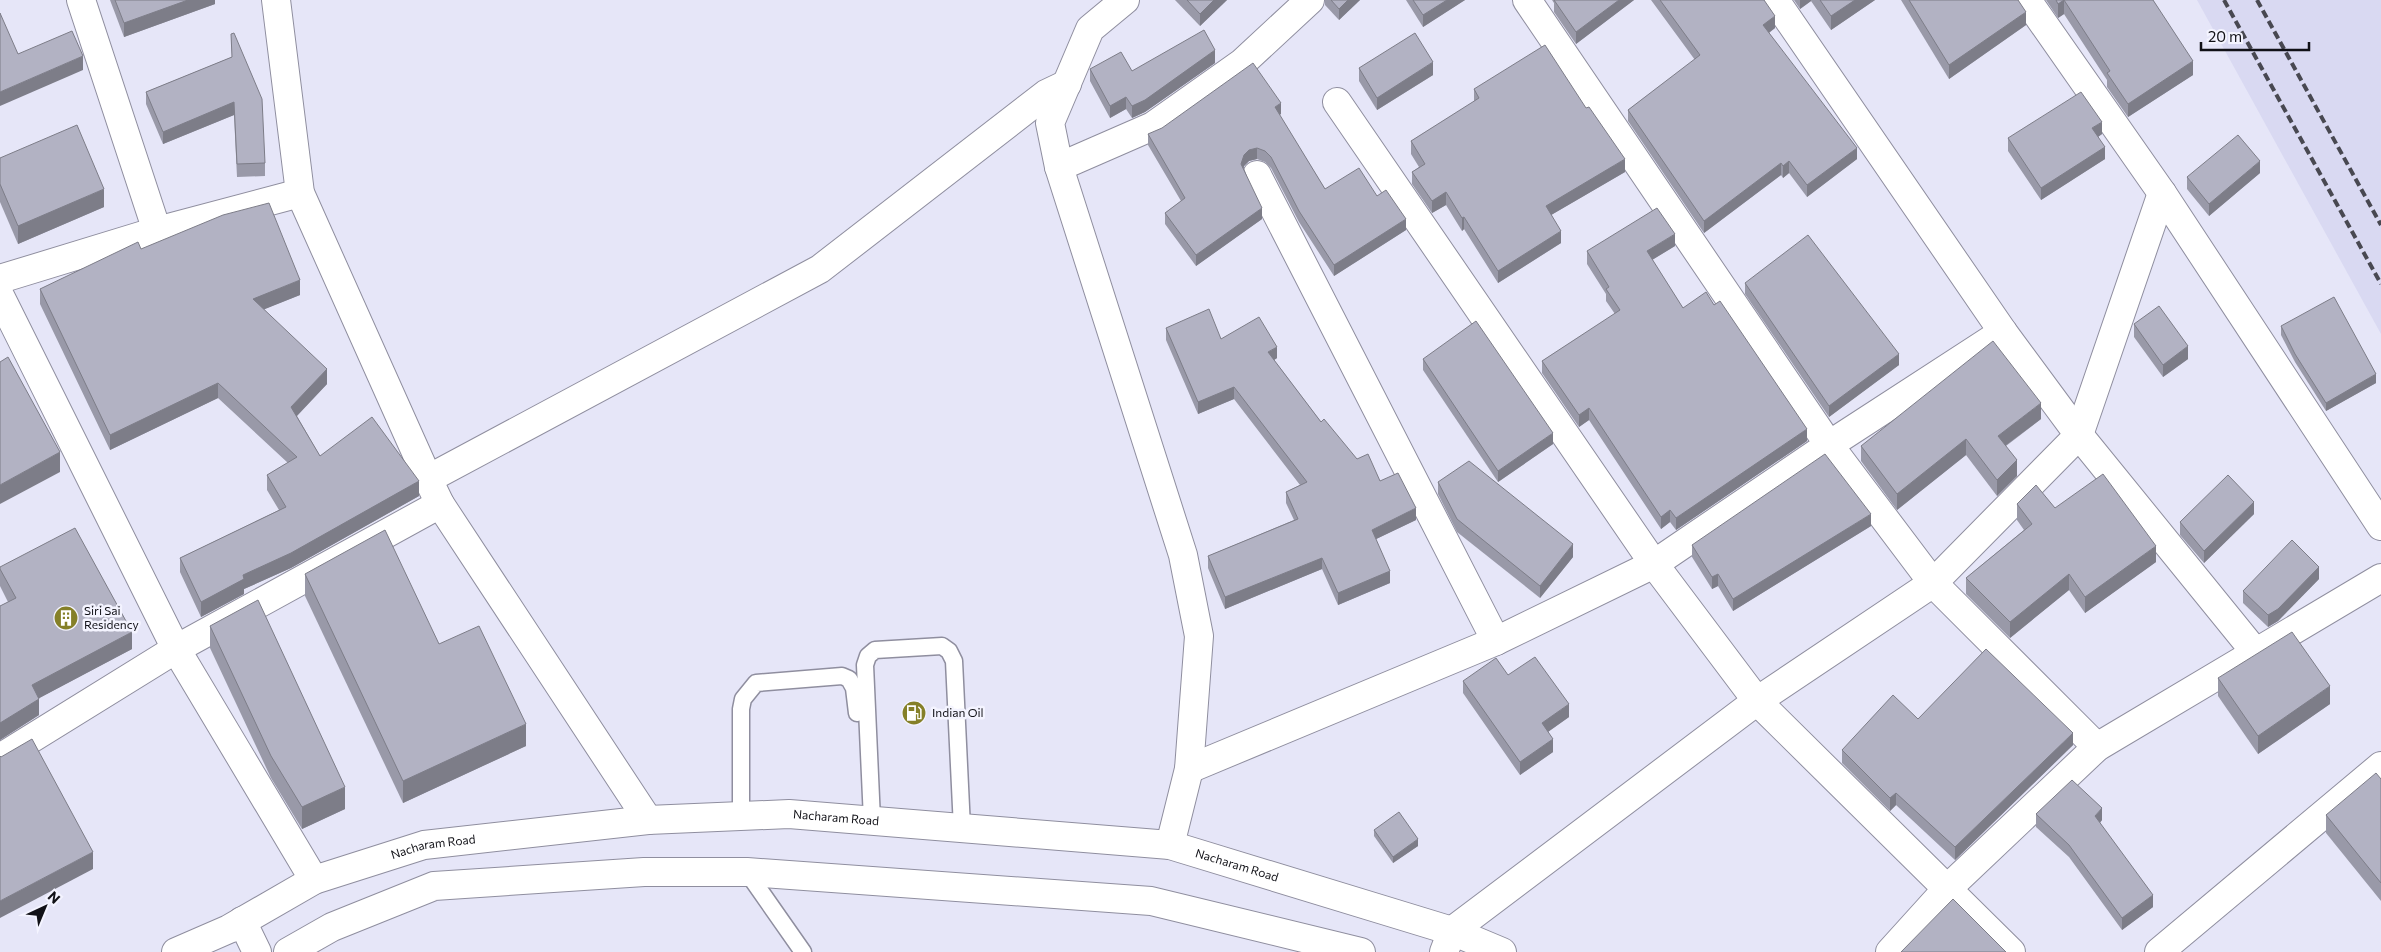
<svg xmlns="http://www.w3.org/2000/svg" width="2381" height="952" viewBox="0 0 2381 952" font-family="Commissioner,sans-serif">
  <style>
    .built { fill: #d9d9f2 }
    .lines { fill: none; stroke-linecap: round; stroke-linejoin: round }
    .lane-casing { stroke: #8f8e9f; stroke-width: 19 }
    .street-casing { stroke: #8f8e9f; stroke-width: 30 }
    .secondary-casing { stroke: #8f8e9f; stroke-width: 30 }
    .lane { stroke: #fff; stroke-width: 16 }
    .street { stroke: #fff; stroke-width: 28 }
    .secondary { stroke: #fff; stroke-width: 28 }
    .rail { stroke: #484851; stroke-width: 4; stroke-dasharray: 8 4; stroke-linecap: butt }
    .wall { fill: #9999a8 }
    .shaded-wall { fill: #7d7d88 }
    .building { fill: #b2b2c3; stroke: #7d7d88 }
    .labels { text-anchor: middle; stroke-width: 5; stroke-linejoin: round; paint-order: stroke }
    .poi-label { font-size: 12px; fill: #111117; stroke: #f4f4ff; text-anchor: start }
    .street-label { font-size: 12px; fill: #111117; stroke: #f4f4ff }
  </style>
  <rect width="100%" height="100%" fill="#e6e6f8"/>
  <polygon class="built" points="2197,0 2381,0 2381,334"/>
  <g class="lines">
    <defs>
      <g id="lane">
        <polyline points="741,816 741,709 743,699 756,683 842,676 849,679 854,688 857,713"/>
        <polyline points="872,820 865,665 868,656 875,650 942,646 949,651 954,661 962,828"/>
        <polyline points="747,872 803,952"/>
      </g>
      <g id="street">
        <polyline points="81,0 157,231"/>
        <polyline points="276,0 300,193 428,479 440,504 648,820"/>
        <polyline points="1125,0 1090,29 1050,123 1059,167 1183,555 1199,636 1189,769 1170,845"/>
        <polyline points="1527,0 1829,445 1933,583 2097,747"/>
        <polyline points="1775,0 2003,332 2079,435 2256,653"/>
        <polyline points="2027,0 2162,193 2381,526"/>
        <polyline points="1337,102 1654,564 1757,701 2011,952"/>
        <polyline points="1059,167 1153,126 1242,63 1310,0"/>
        <polyline points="1257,175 1496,641"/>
        <polyline points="0,279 157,231 300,193"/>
        <polyline points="0,296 176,649 314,880"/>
        <polyline points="428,479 820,269 1046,94 1067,84"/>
        <polyline points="0,758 176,649 440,504"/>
        <polyline points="1189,769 1496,641 1654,564 1829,445 2003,332"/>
        <polyline points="1444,952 1452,931 1757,701 1933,583 2079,435 2162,193"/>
        <polyline points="1890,952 1947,889 2097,747 2381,578"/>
        <polyline points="2159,952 2381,766"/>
      </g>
      <g id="secondary">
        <polyline points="242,921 257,952"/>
        <path id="s1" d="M176,952L229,929L314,880L424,845L648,820L789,814L1170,845L1452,931L1502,952"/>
        <polyline points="288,952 332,927 434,886 644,872 747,872 1151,901 1361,952"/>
      </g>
    </defs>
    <use href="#lane" class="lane-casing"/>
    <use href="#street" class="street-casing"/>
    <use href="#secondary" class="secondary-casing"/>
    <use href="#lane" class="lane"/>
    <use href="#street" class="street"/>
    <use href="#secondary" class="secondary"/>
    <g class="rail">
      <polyline points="2224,0 2381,284"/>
      <polyline points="2257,0 2381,225"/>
    </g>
  </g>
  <g class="wall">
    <polygon points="110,0 215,0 215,4 124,37"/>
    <polygon points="1175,0 1227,0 1200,26"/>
    <polygon points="1325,0 1360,0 1339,20 1325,5"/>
    <polygon points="1406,0 1465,0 1423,27"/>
    <polygon points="1552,0 1634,0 1576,44 1554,12 1554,3"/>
    <polygon points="1651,0 1764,0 1775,28 1769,33 1857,159 1807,197 1789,173 1783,178 1781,175 1704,233 1628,121 1628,110 1695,60"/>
    <polygon points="1794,0 1875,0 1831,30 1811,1 1800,9"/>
    <polygon points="1901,0 2018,0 2026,25 1949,79"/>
    <polygon points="2046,0 2153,0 2193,75 2128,117 2107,87 2107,80 2064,14 2058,18"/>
    <polygon points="231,34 265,163 265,176 237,177 234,115 163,144 146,104 146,92 232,57"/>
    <polygon points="1215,63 1145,112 1132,118 1126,109 1110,118 1090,81 1090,69 1132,71"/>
    <polygon points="1359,68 1433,75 1377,110 1359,81"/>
    <polygon points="1474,89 1625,172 1551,215 1561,243 1498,283 1464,229 1462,231 1446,205 1432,213 1412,184 1412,172 1419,167 1411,154 1411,141 1474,102"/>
    <polygon points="1281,114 1279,115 1325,189 1377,196 1406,230 1334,276 1299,222 1271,168 1265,162 1257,159 1249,161 1244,166 1244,168 1262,219 1196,266 1165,224 1165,213 1181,201 1148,145 1148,134"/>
    <polygon points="2102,134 2098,137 2105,159 2041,200 2008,151 2008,138"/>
    <polygon points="0,158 104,207 18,244 0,202"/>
    <polygon points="2260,173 2209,216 2187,189 2187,177"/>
    <polygon points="1675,246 1652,260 1683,308 1807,441 1676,530 1670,522 1661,529 1589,420 1579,427 1542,373 1542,361 1615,314 1606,301 1606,294 1587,264 1587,251"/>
    <polygon points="141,249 300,295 264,309 327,384 297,416 320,456 419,496 291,568 244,589 244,594 201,617 180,572 180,558 279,510 267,490 267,475 288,463 218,398 110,450 40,304 40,289"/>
    <polygon points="1745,283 1899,365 1829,417 1745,294"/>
    <polygon points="2134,324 2188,359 2163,377 2134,337"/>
    <polygon points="2281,326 2376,383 2326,411 2295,362 2281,335"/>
    <polygon points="1166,328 1221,339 1277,358 1274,360 1321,422 1357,459 1380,481 1416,520 1376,539 1390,583 1338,605 1322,569 1225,609 1208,568 1208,556 1294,520 1286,503 1286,492 1300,485 1234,399 1198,414 1166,340"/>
    <polygon points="1423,359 1553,444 1498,482 1423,370"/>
    <polygon points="2041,419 2006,446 2017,476 1997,496 1966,455 1897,510 1861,461 1861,446"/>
    <polygon points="1438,482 1573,557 1540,598 1457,532 1438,494"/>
    <polygon points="2017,504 2055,508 2156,562 2085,613 2069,590 2010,638 1966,594 1966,578 2024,530 2017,520"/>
    <polygon points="2254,514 2204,563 2180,535 2180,522"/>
    <polygon points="1871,526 1733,611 1718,586 1712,589 1692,557 1692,545"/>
    <polygon points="0,567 132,649 39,698 39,715 0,740 0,606 8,602 0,586"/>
    <polygon points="305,574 439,644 526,746 403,803 305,596"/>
    <polygon points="2319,579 2278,621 2268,627 2243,603 2243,591"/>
    <polygon points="210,626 345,809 302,829 271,778 210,648"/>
    <polygon points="1508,675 1569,717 1548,732 1553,752 1520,775 1463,693 1463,681"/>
    <polygon points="2218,678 2330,704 2258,754 2218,696"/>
    <polygon points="1918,719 2073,745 1955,860 1896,805 1890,811 1842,763 1842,750"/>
    <polygon points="2381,779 2381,901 2326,833 2326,815"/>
    <polygon points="2036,814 2102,820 2100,823 2153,907 2122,930 2069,857 2036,827"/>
    <polygon points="1374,830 1418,846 1393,863 1374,836"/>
  </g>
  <g class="shaded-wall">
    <polygon points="188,0 215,0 215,4 124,37 124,23"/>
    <polygon points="1214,0 1227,0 1200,26 1200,14"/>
    <polygon points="1348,0 1360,0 1339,20 1339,9"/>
    <polygon points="1447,0 1465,0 1423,27 1423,15"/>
    <polygon points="1619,0 1634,0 1576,44 1576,32"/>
    <polygon points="1800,0 1811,0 1811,1 1800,9"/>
    <polygon points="1855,0 1875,0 1831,30 1831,16"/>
    <polygon points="2064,0 2064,14 2058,18 2058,4"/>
    <polygon points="2026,12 2026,25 1949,79 1949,65"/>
    <polygon points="1775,16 1775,28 1763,37 1763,25"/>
    <polygon points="1215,50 1215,63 1145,112 1132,118 1132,106"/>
    <polygon points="83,56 83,70 0,106 0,92"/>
    <polygon points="2193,61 2193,75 2128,117 2128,104"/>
    <polygon points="1433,62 1433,75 1377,110 1377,98"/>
    <polygon points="1126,97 1126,109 1110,118 1110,106"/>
    <polygon points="234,102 234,115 163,144 163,132"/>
    <polygon points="1281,103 1281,114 1275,118 1275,107"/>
    <polygon points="2102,122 2102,134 2092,141 2092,128"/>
    <polygon points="2105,147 2105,159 2041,200 2041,188"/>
    <polygon points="1257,148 1257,159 1249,161 1244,166 1241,175 1241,164 1244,155 1249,150"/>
    <polygon points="1857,148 1857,159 1807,197 1807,185"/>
    <polygon points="1625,159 1625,172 1546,218 1546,206"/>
    <polygon points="1789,161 1789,173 1783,178 1783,166"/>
    <polygon points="2260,161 2260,173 2209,216 2209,204"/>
    <polygon points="1781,163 1781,175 1704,233 1704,221"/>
    <polygon points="104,189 104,207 18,244 18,226"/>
    <polygon points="1446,192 1446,205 1432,213 1432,201"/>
    <polygon points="1262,208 1262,219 1196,266 1196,255"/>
    <polygon points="1464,217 1464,229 1462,231 1462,218"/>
    <polygon points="1406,219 1406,230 1334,276 1334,265"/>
    <polygon points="1561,231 1561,243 1498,283 1498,271"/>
    <polygon points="1675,234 1675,246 1647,263 1647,251"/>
    <polygon points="300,280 300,295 253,314 253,299"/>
    <polygon points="2188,346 2188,359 2163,377 2163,365"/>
    <polygon points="1277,347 1277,358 1268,364 1268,352"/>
    <polygon points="1899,354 1899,365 1829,417 1829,406"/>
    <polygon points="327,369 327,384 291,422 291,407"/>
    <polygon points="2376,374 2376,383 2326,411 2326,403"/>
    <polygon points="218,383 218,398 110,450 110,435"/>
    <polygon points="1234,387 1234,399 1198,414 1198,402"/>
    <polygon points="2041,403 2041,419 1998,451 1998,436"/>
    <polygon points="1589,408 1589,420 1579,427 1579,415"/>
    <polygon points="1807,429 1807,441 1676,530 1676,518"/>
    <polygon points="1553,433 1553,444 1498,482 1498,471"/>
    <polygon points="1966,439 1966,455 1897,510 1897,494"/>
    <polygon points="60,452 60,472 0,504 0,485"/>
    <polygon points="2017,460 2017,476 1997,496 1997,480"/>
    <polygon points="419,481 419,496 291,568 244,589 244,594 201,617 201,602 243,575"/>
    <polygon points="2254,502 2254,514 2204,563 2204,551"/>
    <polygon points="1416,508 1416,520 1372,541 1372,530"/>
    <polygon points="1670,510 1670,522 1661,529 1661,517"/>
    <polygon points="1871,514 1871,526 1733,611 1733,599"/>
    <polygon points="1573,544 1573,557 1540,598 1540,586"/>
    <polygon points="2156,546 2156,562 2085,613 2085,597"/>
    <polygon points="1322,558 1322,569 1225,609 1225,597"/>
    <polygon points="2319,567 2319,579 2278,621 2268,627 2268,615"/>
    <polygon points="1390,571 1390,583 1338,605 1338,593"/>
    <polygon points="1718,574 1718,586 1712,589 1712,577"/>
    <polygon points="2069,574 2069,590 2010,638 2010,622"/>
    <polygon points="132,632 132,649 32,702 32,685"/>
    <polygon points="2330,686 2330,704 2258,754 2258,736"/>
    <polygon points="39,699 39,715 0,740 0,723"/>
    <polygon points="1569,704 1569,717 1542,736 1542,723"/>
    <polygon points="526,724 526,746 403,803 403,781"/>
    <polygon points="2073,733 2073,745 1955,860 1955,847"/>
    <polygon points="1553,739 1553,752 1520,775 1520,762"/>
    <polygon points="345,787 345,809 302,829 302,807"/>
    <polygon points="1896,793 1896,805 1890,811 1890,798"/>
    <polygon points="2102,808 2102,820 2095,828 2095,816"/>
    <polygon points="1418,839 1418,846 1393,863 1393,857"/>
    <polygon points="93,852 93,869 0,918 0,901"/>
    <polygon points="2153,895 2153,907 2122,930 2122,918"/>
  </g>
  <g class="building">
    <polygon points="115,0 188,0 124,23"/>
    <polygon points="1187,0 1214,0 1200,14"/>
    <polygon points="1331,0 1348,0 1339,9"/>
    <polygon points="1413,0 1447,0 1423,15"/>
    <polygon points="1554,0 1619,0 1576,32"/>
    <polygon points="1660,0 1764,0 1775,16 1763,25 1857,148 1807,185 1789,161 1783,166 1781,163 1704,221 1628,110 1700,55"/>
    <polygon points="1820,0 1855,0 1831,16"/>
    <polygon points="1909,0 2018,0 2026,12 1949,65"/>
    <polygon points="2056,0 2153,0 2193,61 2128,104 2107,73 2110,71 2064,0 2058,4"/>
    <polygon points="0,13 18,54 72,31 83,56 0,92"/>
    <polygon points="1204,30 1215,50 1145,100 1132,106 1126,97 1110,106 1090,69 1121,52 1132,71"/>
    <polygon points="234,33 262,99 265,163 237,164 234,102 163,132 146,92 232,57 231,34"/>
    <polygon points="1415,33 1433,62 1377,98 1359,68"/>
    <polygon points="1545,45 1586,108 1589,107 1625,159 1546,206 1561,231 1498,271 1464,217 1462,218 1446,192 1432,201 1412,172 1425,164 1411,141 1479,98 1474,89"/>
    <polygon points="1253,63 1281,103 1275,107 1325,189 1359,168 1377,196 1386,190 1406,219 1334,265 1299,211 1271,157 1265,151 1257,148 1249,150 1244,155 1241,164 1262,208 1196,255 1165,213 1185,198 1148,134 1162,128"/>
    <polygon points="2081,92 2102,122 2092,128 2105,147 2041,188 2008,138"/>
    <polygon points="77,125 104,189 18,226 0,184 0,158"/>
    <polygon points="2238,135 2260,161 2209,204 2187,177"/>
    <polygon points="269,203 300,280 253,299 327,369 291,407 320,456 372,417 419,481 291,553 243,575 244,579 201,602 180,558 286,507 267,475 297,457 218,383 110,435 40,289 138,242 141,249 223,215"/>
    <polygon points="1657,208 1675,234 1647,251 1683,308 1706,292 1714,305 1720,301 1807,429 1676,518 1670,510 1661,517 1589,408 1579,415 1542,361 1620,310 1606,289 1609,287 1587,251"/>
    <polygon points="1808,235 1899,354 1829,406 1745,283"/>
    <polygon points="2334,297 2376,374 2326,403 2295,354 2281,326"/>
    <polygon points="2159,306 2188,346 2163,365 2134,324"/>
    <polygon points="1209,309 1221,339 1259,317 1277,347 1268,352 1321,422 1324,419 1357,459 1368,454 1380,481 1398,473 1416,508 1372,530 1390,571 1338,593 1322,558 1225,597 1208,556 1298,519 1286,492 1307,482 1234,387 1198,402 1166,328"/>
    <polygon points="1476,321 1553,433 1498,471 1423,359"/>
    <polygon points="1993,341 2041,403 1998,436 2017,460 1997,480 1966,439 1897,494 1861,446"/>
    <polygon points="8,357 60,452 0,485 0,362"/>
    <polygon points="1825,454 1871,514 1733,599 1718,574 1712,577 1692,545"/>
    <polygon points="1469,461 1573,544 1540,586 1457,519 1438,482"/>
    <polygon points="2103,474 2156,546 2085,597 2069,574 2010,622 1966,578 2032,524 2017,504 2036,485 2055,508"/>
    <polygon points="2228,475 2254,502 2204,551 2180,522"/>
    <polygon points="75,528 132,632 32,685 39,699 0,723 0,606 16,598 0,569 0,567"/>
    <polygon points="385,530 439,644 479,626 526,724 403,781 305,574"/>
    <polygon points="2292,540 2319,567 2278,609 2268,615 2243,591"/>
    <polygon points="258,600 345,787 302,807 271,756 210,626"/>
    <polygon points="2292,632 2330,686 2258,736 2218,678"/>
    <polygon points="1986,649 2073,733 1955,847 1896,793 1890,798 1842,750 1893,695 1918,719"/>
    <polygon points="1535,657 1569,704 1542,723 1553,739 1520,762 1463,681 1496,658 1508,675"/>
    <polygon points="32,739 93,852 0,901 0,756 1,757"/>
    <polygon points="2376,773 2381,779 2381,883 2326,815"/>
    <polygon points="2072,780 2102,808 2095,816 2153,895 2122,918 2069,845 2036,814"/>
    <polygon points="1399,812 1418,839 1393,857 1374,830"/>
    <polygon points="1953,899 2006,952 1901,952"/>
  </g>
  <defs>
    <symbol id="building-disc" viewBox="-11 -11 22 22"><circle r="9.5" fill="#858028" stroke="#f4f4ff"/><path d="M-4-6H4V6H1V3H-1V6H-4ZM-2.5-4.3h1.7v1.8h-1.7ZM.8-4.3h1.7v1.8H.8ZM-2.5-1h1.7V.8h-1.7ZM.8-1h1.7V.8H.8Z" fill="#fff"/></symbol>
    <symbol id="fuel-disc" viewBox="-11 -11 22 22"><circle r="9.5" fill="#858028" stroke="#f4f4ff"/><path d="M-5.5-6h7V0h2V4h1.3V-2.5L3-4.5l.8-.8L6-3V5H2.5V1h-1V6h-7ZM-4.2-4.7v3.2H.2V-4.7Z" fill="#fff"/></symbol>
  </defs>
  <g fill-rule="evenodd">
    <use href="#building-disc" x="52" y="604" width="28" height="28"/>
    <use href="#fuel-disc" x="900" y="699" width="28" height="28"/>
  </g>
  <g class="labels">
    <g class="poi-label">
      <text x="84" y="615">Siri Sai<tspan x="84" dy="14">Residency</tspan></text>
      <text x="932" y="717">Indian Oil</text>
    </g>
    <g class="street-label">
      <text dy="4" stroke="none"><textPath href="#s1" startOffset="685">Nacharam Road</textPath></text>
      <text dy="4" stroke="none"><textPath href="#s1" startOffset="280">Nacharam Road</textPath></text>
      <text dy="4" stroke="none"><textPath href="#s1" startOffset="1090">Nacharam Road</textPath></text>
    </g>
  </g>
  <g transform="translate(45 907) rotate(44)" stroke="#f4f4ff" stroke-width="4" paint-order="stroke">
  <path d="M0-4L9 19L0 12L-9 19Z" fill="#111117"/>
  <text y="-8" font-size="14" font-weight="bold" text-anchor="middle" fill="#111117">N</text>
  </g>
  <path d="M2201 42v8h108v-8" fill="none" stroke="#111117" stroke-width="2.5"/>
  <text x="2208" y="42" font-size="15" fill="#111117" stroke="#f4f4ff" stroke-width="4" paint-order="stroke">20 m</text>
</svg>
